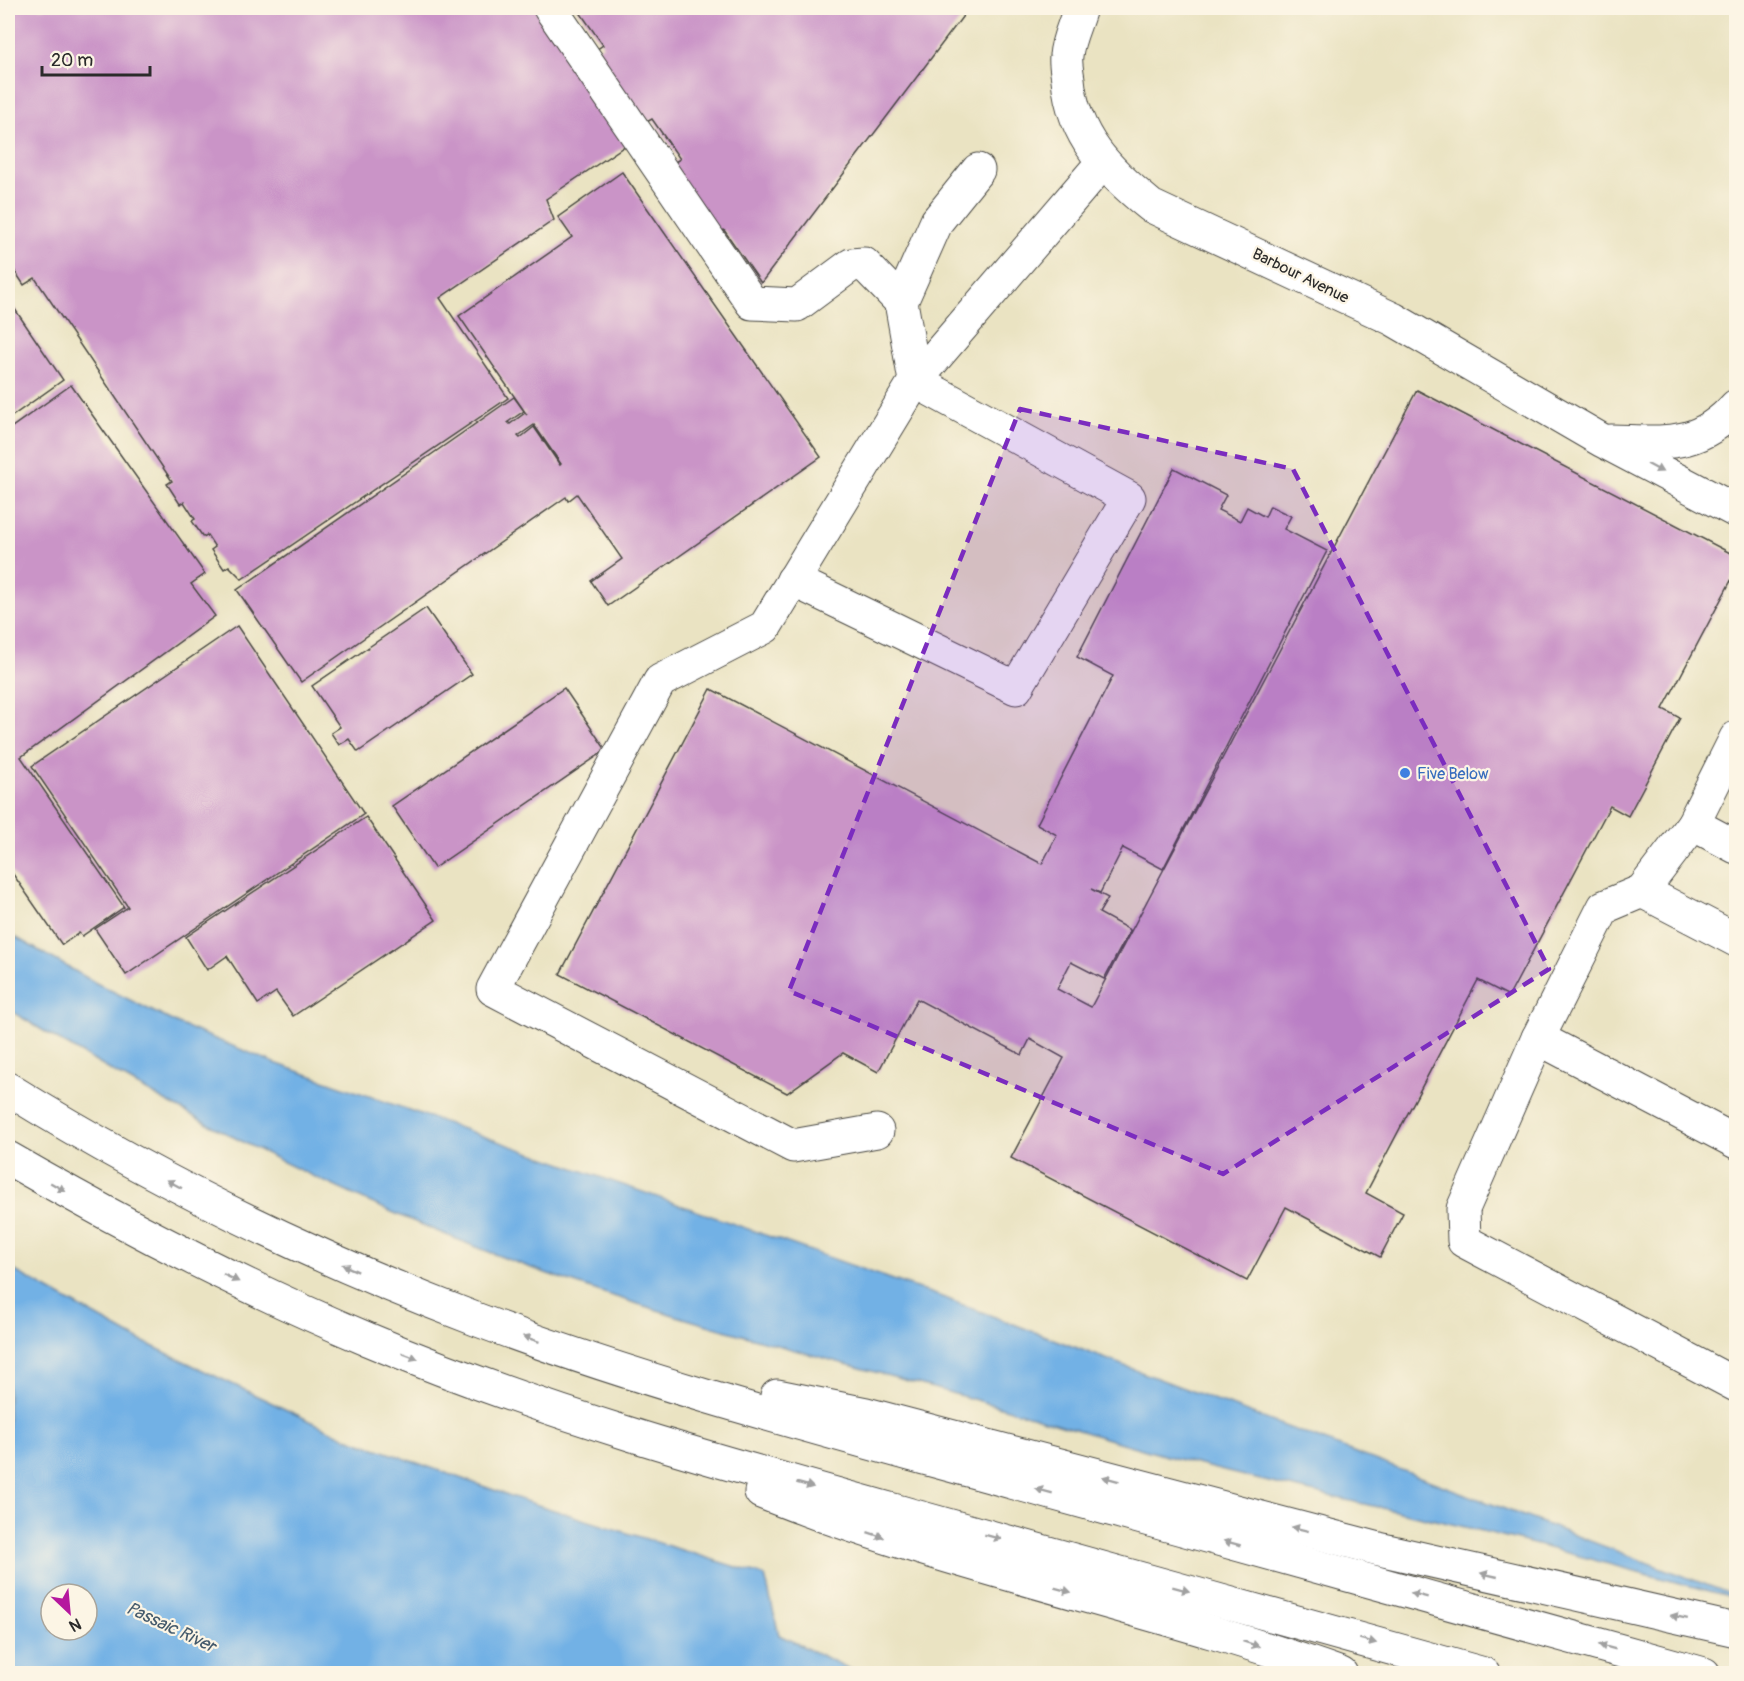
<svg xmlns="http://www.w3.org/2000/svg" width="1744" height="1681" viewBox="0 0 1744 1681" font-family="Pangolin,sans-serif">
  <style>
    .water { fill: #72b1e5; stroke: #4e6e88; stroke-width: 1.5; fill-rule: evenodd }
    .building { fill: #ca94c7; fill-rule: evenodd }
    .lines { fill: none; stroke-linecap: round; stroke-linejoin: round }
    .minor-casing { stroke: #484742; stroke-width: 35 }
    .highway-casing { stroke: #484742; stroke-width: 35 }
    .minor { stroke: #fff; stroke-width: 33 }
    .highway { stroke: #fff; stroke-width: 33 }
    .oneway { fill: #a0a0a0 }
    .marked { fill: #7b2cbf; fill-opacity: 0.2; stroke: #7b2cbf; stroke-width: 4.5; stroke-dasharray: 12 8; stroke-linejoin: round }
    .shop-dot { fill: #3f7fe0; stroke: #fcf5e5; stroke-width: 2 }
    .labels { text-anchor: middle; stroke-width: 4.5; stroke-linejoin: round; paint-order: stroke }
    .street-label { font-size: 16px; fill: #2b2b2b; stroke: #fcf5e5 }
    .shop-label { font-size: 16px; fill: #366cbe; stroke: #fcf5e5; text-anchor: start }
    .water-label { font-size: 18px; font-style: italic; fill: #445a6c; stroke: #fcf5e5 }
  </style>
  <rect width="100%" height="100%" fill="#fcf5e5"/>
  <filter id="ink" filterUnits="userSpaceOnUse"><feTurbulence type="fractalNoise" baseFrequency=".0167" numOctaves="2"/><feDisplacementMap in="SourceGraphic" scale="12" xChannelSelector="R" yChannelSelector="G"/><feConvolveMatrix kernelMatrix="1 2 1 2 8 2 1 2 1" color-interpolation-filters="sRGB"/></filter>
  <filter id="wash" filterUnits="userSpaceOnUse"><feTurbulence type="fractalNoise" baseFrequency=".008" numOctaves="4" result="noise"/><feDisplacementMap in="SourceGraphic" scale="24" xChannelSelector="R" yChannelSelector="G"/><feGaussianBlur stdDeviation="1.35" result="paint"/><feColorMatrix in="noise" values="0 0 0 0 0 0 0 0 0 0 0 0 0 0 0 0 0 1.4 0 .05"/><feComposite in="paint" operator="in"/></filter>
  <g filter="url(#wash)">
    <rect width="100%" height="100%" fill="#eae3c2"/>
    <g class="water">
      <path d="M8,933L96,983L178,1024L275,1063L939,1296L1736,1596V1598C1650,1576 1565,1551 1478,1530C1385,1508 1292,1489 1200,1465C1122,1445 1046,1419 969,1398C812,1354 654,1315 502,1257C329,1191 165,1107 8,1009Z"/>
      <path d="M8,1267L135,1338L344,1437L525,1501L765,1576L779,1635L858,1673H8ZM51,1594H87V1630H51Z"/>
    </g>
    <g id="blocks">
      <g class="building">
        <polygon points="8,8 541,8 632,141 546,199 554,220 440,298 508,398 242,579 229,566 224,569 211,550 215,547 207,535 203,537 192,521 195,519 184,502 180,504 167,484 172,481 35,278 24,285 8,261"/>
        <polygon points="577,8 969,8 761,283 724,230 716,235 668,166 680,159 652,119 643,124 593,52 603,45"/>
        <path d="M622,172L821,457L608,606L591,581L622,559L577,494L568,501L566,497L301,682L237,590L514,397L524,411L508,422L510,424L525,413L527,415L459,316L572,237L558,217ZM534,425L561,464L560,465L534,427L520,438L518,436Z"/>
        <polygon points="8,299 63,380 8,419"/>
        <polygon points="71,385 205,574 191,584 215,616 21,757 124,907 82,936 79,933 62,945 8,867 8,430"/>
        <polygon points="1417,390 1736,556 1736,571 1663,709 1680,718 1628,816 1610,806 1509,996 1478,980 1366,1193 1403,1213 1380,1257 1286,1207 1247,1281 1011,1158 1064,1058 1030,1039 1022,1055 917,999 878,1072 843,1053 787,1093 560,974 711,689 1042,864 1057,835 1037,824 1113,676 1077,657 1174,468 1226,495 1218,510 1240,521 1247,507 1265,517 1270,506 1291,516 1284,529 1327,551 1163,869 1123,848 1100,893 1091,889 1108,898 1099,913 1130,930 1104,979 1071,962 1057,989 1091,1007"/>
        <polygon points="426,608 472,674 358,752 349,739 339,745 331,733 340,727 312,686"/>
        <polygon points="237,626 364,814 126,975 95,929 128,907 32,766"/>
        <polygon points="564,688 606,750 434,868 392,806"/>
        <polygon points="366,817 436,920 293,1016 276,992 258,1004 227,956 207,970 186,937"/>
      </g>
    </g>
  </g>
  <g filter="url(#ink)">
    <use href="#blocks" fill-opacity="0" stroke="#484742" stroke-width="1.5"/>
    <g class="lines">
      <defs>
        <g id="minor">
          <polyline points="550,8 752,303 797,305 851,265 864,264 901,302"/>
          <path d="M1080,8C1076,23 1067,40 1066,56C1065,63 1067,72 1068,79C1073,137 1108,171 1151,206L1393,319L1603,441L1736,511"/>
          <path d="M1611,441C1665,442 1697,449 1736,406"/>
          <polyline points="793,580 1016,688 1129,498 915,381 1103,162"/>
          <polyline points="1693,824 1736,738"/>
          <polyline points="1736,847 1693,824 1642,891 1604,907 1538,1038 1463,1209 1464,1241 1736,1385"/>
          <polyline points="1642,891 1736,940"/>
          <polyline points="1538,1038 1736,1142"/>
          <polyline points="877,1131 793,1146 493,989 660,681 765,627 915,381 901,302 937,221 978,170"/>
        </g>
        <g id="highway">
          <path d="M8,1089C156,1181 315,1258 478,1320C653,1386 835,1433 1015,1483C1245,1546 1475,1610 1704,1674"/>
          <path d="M8,1158C124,1225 243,1287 367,1339C546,1415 734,1466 922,1518C1109,1570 1297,1622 1484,1674"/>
          <polyline points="777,1396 866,1414 1379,1549 1736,1630"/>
          <path d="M761,1492C950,1568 1150,1606 1341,1674"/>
        </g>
      </defs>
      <use href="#minor" class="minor-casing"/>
      <use href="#highway" class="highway-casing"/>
      <use href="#minor" class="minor"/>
      <use href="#highway" class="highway"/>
    </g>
    <defs><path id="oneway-solid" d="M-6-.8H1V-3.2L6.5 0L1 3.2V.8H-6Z" transform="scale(1.5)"/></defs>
    <g class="oneway">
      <use href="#oneway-solid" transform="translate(1655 468) rotate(28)"/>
      <use href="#oneway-solid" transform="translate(174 1184) rotate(-152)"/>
      <use href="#oneway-solid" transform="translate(58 1187) rotate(30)"/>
      <use href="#oneway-solid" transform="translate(350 1268) rotate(-156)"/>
      <use href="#oneway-solid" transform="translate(231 1278) rotate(26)"/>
      <use href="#oneway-solid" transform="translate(531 1339) rotate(-161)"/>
      <use href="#oneway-solid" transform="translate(410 1356) rotate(21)"/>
      <use href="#oneway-solid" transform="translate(1111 1479) rotate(-165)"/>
      <use href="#oneway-solid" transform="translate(805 1485) rotate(15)"/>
      <use href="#oneway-solid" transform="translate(1044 1491) rotate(-165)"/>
      <use href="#oneway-solid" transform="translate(1300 1529) rotate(-166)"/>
      <use href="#oneway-solid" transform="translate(876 1535) rotate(18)"/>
      <use href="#oneway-solid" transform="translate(993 1537) rotate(15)"/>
      <use href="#oneway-solid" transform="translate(1232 1543) rotate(-165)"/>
      <use href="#oneway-solid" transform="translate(1489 1575) rotate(-167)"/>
      <use href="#oneway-solid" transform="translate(1181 1589) rotate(15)"/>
      <use href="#oneway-solid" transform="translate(1063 1590) rotate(15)"/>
      <use href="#oneway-solid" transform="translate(1419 1595) rotate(-165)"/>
      <use href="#oneway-solid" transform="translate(1679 1617) rotate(-168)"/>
      <use href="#oneway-solid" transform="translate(1368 1641) rotate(15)"/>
      <use href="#oneway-solid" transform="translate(1251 1644) rotate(18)"/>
      <use href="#oneway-solid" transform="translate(1607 1647) rotate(-165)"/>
    </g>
  </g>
  <path class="marked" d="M1020,409L1293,469L1549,969L1223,1174L789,991Z"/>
  <circle class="shop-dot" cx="1405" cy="773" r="6"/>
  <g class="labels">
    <g class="street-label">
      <text transform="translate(1301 275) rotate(26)" y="6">Barbour Avenue</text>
    </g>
    <g class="shop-label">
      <text x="1417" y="779">Five Below</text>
    </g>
    <g class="water-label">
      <text transform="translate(171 1627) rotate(25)" y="6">Passaic River</text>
    </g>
  </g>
  <rect width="1744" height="1681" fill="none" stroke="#fcf5e5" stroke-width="30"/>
  <g transform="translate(69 1612) rotate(154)"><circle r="28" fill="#fcf5e5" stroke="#a8a49b" stroke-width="1.5"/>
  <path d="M0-4.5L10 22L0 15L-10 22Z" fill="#b5179e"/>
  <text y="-9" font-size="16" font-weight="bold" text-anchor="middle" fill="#2b2b2b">N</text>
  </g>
  <path d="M42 66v9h108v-9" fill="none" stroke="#2b2b2b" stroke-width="3"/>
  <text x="51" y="66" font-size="18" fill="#2b2b2b" stroke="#fcf5e5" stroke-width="4.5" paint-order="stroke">20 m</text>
</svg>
